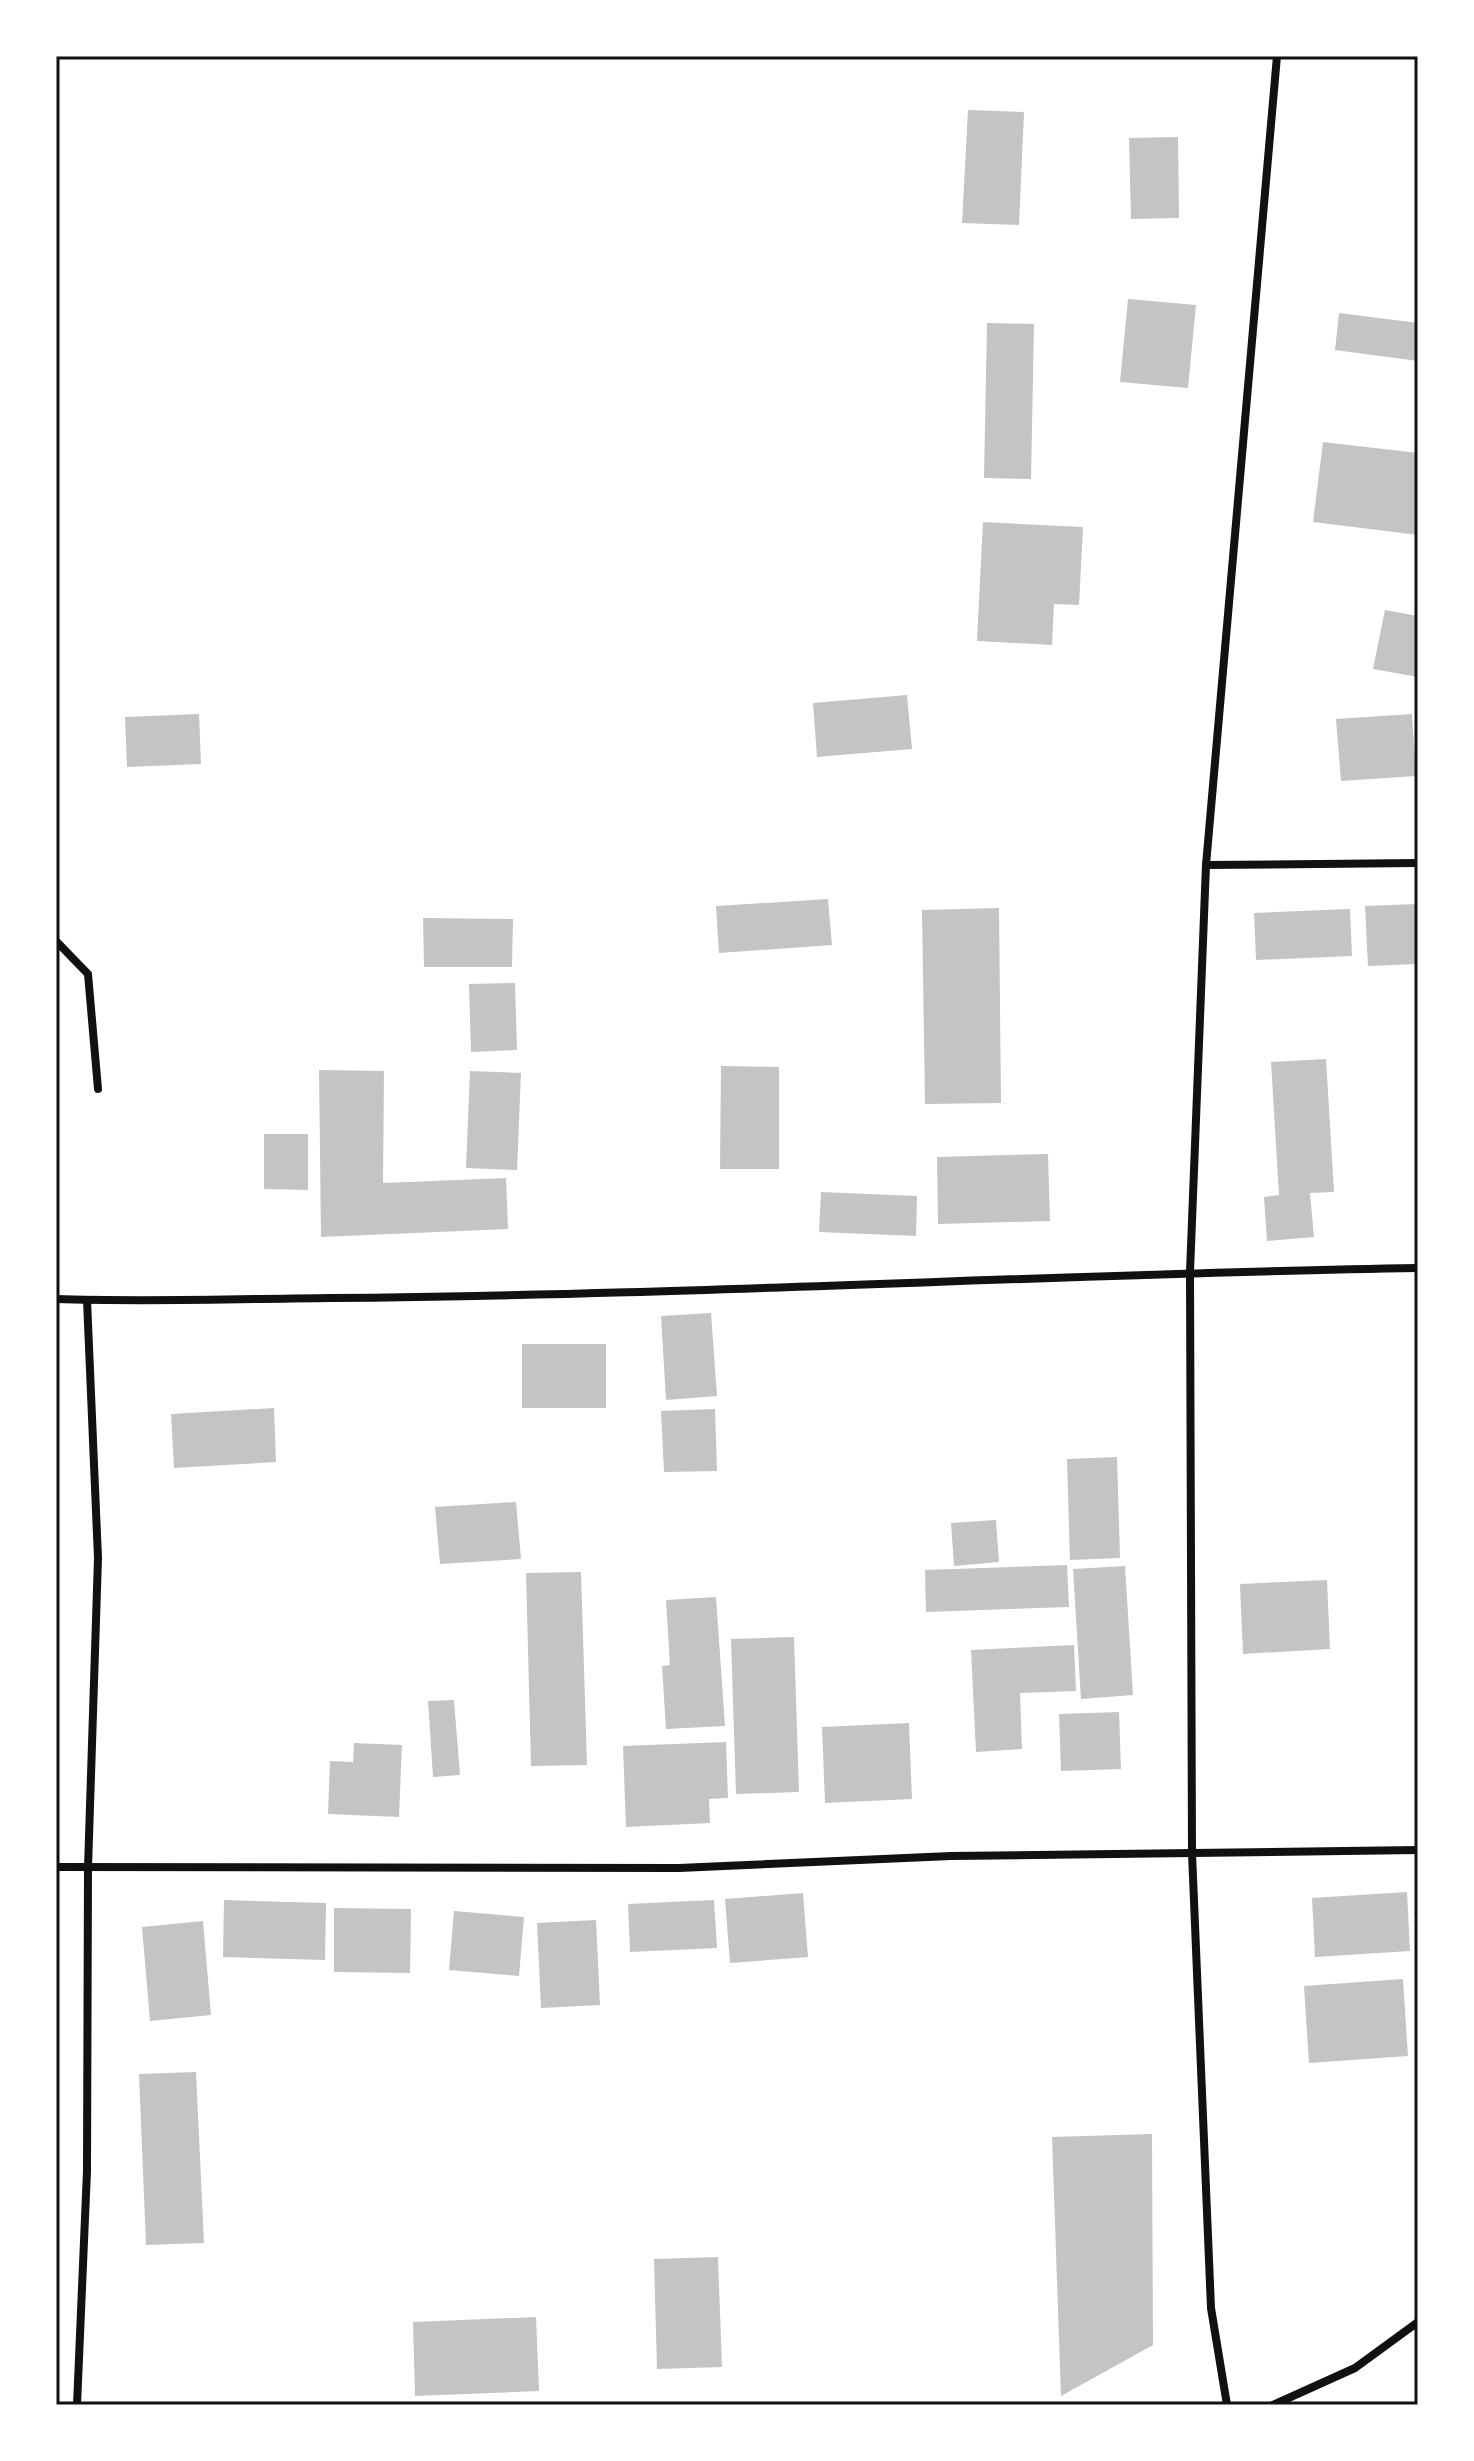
<svg xmlns="http://www.w3.org/2000/svg" width="1474" height="2461" viewBox="0 0 1474 2461" font-family="Karla,sans-serif">
  <style>
    .building { fill: #c4c4c4 }
    .lines { fill: none; stroke-linecap: round; stroke-linejoin: round }
    .minor { stroke: #111; stroke-width: 8 }
    .neatline { fill: none; stroke: #111; stroke-width: 3 }
  </style>
  <rect width="100%" height="100%" fill="#fff"/>
  <g class="building">
    <polygon points="968,110 1024,112 1019,225 962,223"/>
    <polygon points="1178,137 1179,218 1131,219 1129,138"/>
    <polygon points="1128,299 1196,305 1188,388 1120,382"/>
    <polygon points="1339,313 1418,323 1418,361 1335,350"/>
    <polygon points="987,323 1034,324 1031,479 984,478"/>
    <polygon points="1323,442 1418,453 1418,535 1313,522"/>
    <polygon points="983,522 1083,527 1079,605 1054,604 1052,645 977,641"/>
    <polygon points="1385,610 1418,616 1418,677 1373,669"/>
    <polygon points="907,695 912,749 817,757 813,703"/>
    <polygon points="199,714 201,764 127,767 125,717"/>
    <polygon points="1412,714 1416,776 1341,781 1336,719"/>
    <polygon points="828,899 832,945 719,953 716,906"/>
    <polygon points="1418,904 1418,964 1368,966 1365,906"/>
    <polygon points="999,908 1001,1103 925,1104 922,910"/>
    <polygon points="1350,909 1352,956 1256,960 1254,913"/>
    <polygon points="423,918 513,919 512,967 424,967"/>
    <polygon points="515,983 517,1050 471,1052 469,984"/>
    <polygon points="1326,1059 1334,1192 1310,1193 1314,1237 1267,1241 1264,1197 1279,1195 1271,1062"/>
    <polygon points="721,1066 779,1067 779,1169 720,1169"/>
    <polygon points="319,1070 384,1071 383,1183 506,1178 508,1229 321,1237"/>
    <polygon points="470,1071 521,1073 517,1170 466,1168"/>
    <polygon points="264,1134 308,1134 308,1190 264,1189"/>
    <polygon points="1048,1154 1050,1221 938,1224 937,1157"/>
    <polygon points="821,1192 917,1196 916,1236 819,1232"/>
    <polygon points="711,1313 717,1396 666,1400 661,1316"/>
    <rect x="522" y="1344" width="84" height="64"/>
    <polygon points="274,1408 276,1462 174,1468 171,1414"/>
    <polygon points="715,1409 717,1471 664,1472 661,1411"/>
    <polygon points="1117,1457 1120,1558 1070,1560 1067,1459"/>
    <polygon points="516,1502 521,1559 440,1564 435,1507"/>
    <polygon points="996,1520 999,1562 954,1566 951,1523"/>
    <polygon points="1067,1565 1069,1607 926,1612 925,1570"/>
    <polygon points="1125,1566 1133,1695 1081,1699 1073,1569"/>
    <polygon points="581,1572 587,1765 531,1766 526,1573"/>
    <polygon points="1327,1580 1330,1649 1243,1654 1240,1584"/>
    <polygon points="716,1597 725,1726 666,1729 662,1666 670,1665 666,1600"/>
    <polygon points="794,1637 799,1792 736,1794 731,1639"/>
    <polygon points="1074,1645 1076,1691 1020,1693 1022,1749 976,1752 971,1650"/>
    <polygon points="454,1700 460,1775 433,1777 428,1701"/>
    <polygon points="1119,1712 1121,1769 1061,1771 1059,1714"/>
    <polygon points="909,1723 912,1799 825,1803 822,1727"/>
    <polygon points="726,1742 728,1798 709,1799 710,1823 626,1827 623,1746"/>
    <polygon points="354,1743 402,1745 399,1817 328,1814 330,1761 353,1762"/>
    <polygon points="1407,1892 1410,1951 1315,1957 1312,1898"/>
    <polygon points="803,1893 808,1957 730,1963 725,1899"/>
    <polygon points="224,1900 326,1903 325,1960 223,1957"/>
    <polygon points="714,1900 717,1948 630,1952 628,1904"/>
    <polygon points="334,1908 411,1909 410,1973 334,1972"/>
    <polygon points="454,1911 524,1917 519,1976 449,1970"/>
    <polygon points="596,1920 600,2005 541,2008 537,1923"/>
    <polygon points="203,1921 211,2015 150,2021 142,1927"/>
    <polygon points="1403,1979 1408,2056 1309,2063 1304,1986"/>
    <polygon points="196,2072 204,2243 146,2245 139,2074"/>
    <polygon points="1152,2134 1153,2345 1061,2396 1052,2137"/>
    <polygon points="718,2257 722,2367 657,2369 654,2259"/>
    <polygon points="536,2317 539,2391 415,2396 413,2322"/>
  </g>
  <g class="lines">
    <g class="minor">
      <polyline points="1206,865 1418,863"/>
      <polyline points="56,941 88,974 98,1089"/>
      <path d="M56,1299C147,1302 239,1299 330,1298C693,1295 1055,1274 1418,1268"/>
      <polyline points="56,1867 679,1868 951,1856 1418,1850"/>
      <polyline points="77,2405 87,2171 88,1868 98,1558 87,1300"/>
      <polyline points="1227,2405 1211,2308 1192,1853 1190,1272 1206,865 1277,56"/>
      <polyline points="1273,2405 1355,2368 1418,2322"/>
    </g>
  </g>
  <rect width="1474" height="2461" fill="none" stroke="#ffffff" stroke-width="116"/>
  <rect x="58" y="58" width="1358" height="2345" class="neatline"/>
</svg>
